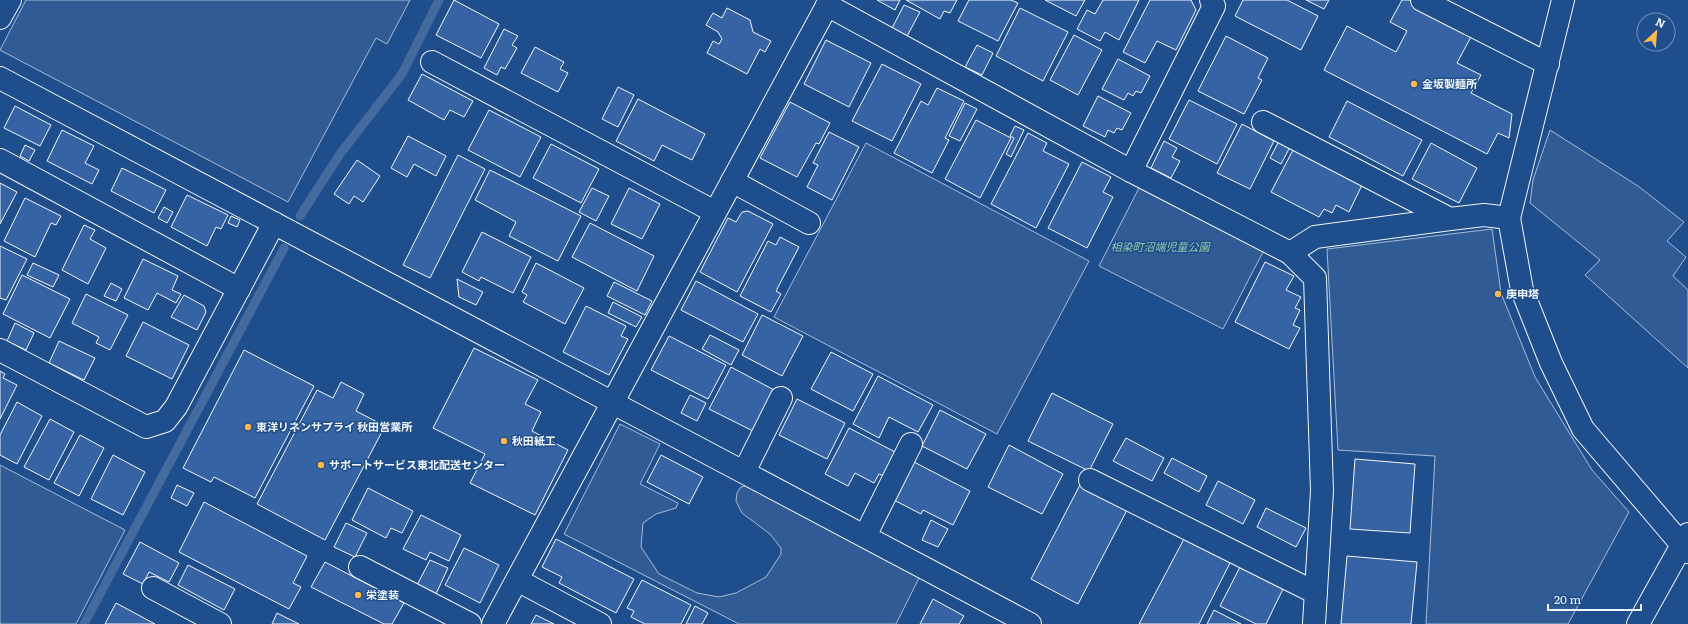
<svg xmlns="http://www.w3.org/2000/svg" width="1688" height="624" viewBox="0 0 1688 624" font-family="Literata,'Noto Sans JP',serif">
  <style>
    .built { fill: #305b95; stroke: #a8bbd7 }
    .lines { fill: none; stroke-linecap: round; stroke-linejoin: round }
    .stream { stroke: #446ba0; stroke-width: 9 }
    .building { fill: #3563a3; stroke: #f2f6ff }
    .street-casing { stroke: #f2f6ff; stroke-width: 24 }
    .highway-casing { stroke: #f2f6ff; stroke-width: 24 }
    .street { stroke: #1f4e8c; stroke-width: 22 }
    .highway { stroke: #1f4e8c; stroke-width: 22 }
    .poi-dot { fill: #ffb74d; stroke: #1f4e8c; stroke-width: 1.5 }
    .labels { text-anchor: middle; stroke-width: 3; stroke-linejoin: round; paint-order: stroke }
    .poi-label { font-size: 11px; font-weight: bold; fill: #f2f6ff; stroke: #1f4e8c; text-anchor: start }
    .park-label { font-size: 11px; font-style: italic; fill: #97c8a6; stroke: #1f4e8c }
  </style>
  <rect width="100%" height="100%" fill="#1f4e8c"/>
  <g class="built">
    <polygon points="26,0 410,0 387,44 376,38 288,202 0,50"/>
    <polygon points="1550,130 1638,186 1684,222 1667,241 1686,257 1673,276 1688,290 1688,368 1585,275 1600,260 1530,203 1533,180"/>
    <polygon points="866,143 1089,261 997,434 774,317"/>
    <polygon points="1140,186 1264,250 1223,329 1099,266"/>
    <polygon points="1492,229 1501,293 1535,377 1592,470 1629,512 1568,624 1426,624 1435,456 1338,450 1327,249"/>
    <polygon points="620,424 660,444 640,484 678,503 676,508 656,514 643,523 641,547 659,574 697,593 719,597 736,593 766,577 781,554 781,548 770,534 742,513 736,501 737,493 741,487 745,486 920,576 896,624 739,624 564,534"/>
    <polygon points="0,465 125,530 76,624 0,624"/>
  </g>
  <g class="lines">
    <g class="stream">
      <polyline points="300,216 340,154 402,74 439,0"/>
      <polyline points="84,624 284,248"/>
    </g>
  </g>
  <g class="building">
    <polygon points="454,0 499,24 481,58 436,35"/>
    <polygon points="877,0 900,0 895,10"/>
    <polygon points="906,0 957,0 950,13 944,11 940,19"/>
    <polygon points="969,0 1011,0 1018,3 998,41 958,21"/>
    <polygon points="1045,0 1085,0 1076,16"/>
    <polygon points="1103,0 1139,0 1119,40 1105,32 1100,41 1077,29 1087,10 1095,14"/>
    <polygon points="1150,0 1191,0 1196,10 1176,50 1157,41 1145,63 1123,52"/>
    <polygon points="1243,0 1287,0 1318,16 1301,50 1235,16"/>
    <polygon points="1306,0 1329,0 1324,9"/>
    <polygon points="1402,0 1409,0 1473,33 1457,63 1481,75 1471,93 1512,114 1509,138 1498,133 1487,154 1324,70 1347,26 1396,52 1407,31 1390,22"/>
    <polygon points="904,5 920,12 906,38 891,30"/>
    <polygon points="727,8 750,20 753,32 771,41 765,52 760,49 747,74 707,53 713,41 719,44 722,39 718,32 706,25 713,13 722,18"/>
    <polygon points="1020,8 1068,32 1043,81 996,56"/>
    <polygon points="504,29 518,36 512,45 517,48 505,69 501,67 497,75 484,68"/>
    <polygon points="1074,35 1102,50 1078,95 1050,80"/>
    <polygon points="1226,36 1268,58 1258,78 1262,80 1244,114 1198,91"/>
    <polygon points="826,40 871,63 849,107 804,84"/>
    <polygon points="977,45 993,53 982,75 965,67"/>
    <polygon points="535,47 564,62 560,69 568,73 558,92 521,73"/>
    <polygon points="1118,59 1150,76 1141,93 1136,91 1133,96 1128,93 1124,100 1102,89"/>
    <polygon points="882,64 921,84 892,141 852,121"/>
    <polygon points="422,74 473,101 464,117 450,110 444,120 408,100"/>
    <polygon points="618,87 634,95 618,127 602,119"/>
    <polygon points="937,88 964,101 945,138 949,140 932,173 894,153 921,101 928,105"/>
    <polygon points="1098,96 1131,113 1122,130 1117,128 1114,133 1108,130 1105,137 1083,126"/>
    <polygon points="638,99 705,134 692,160 662,145 654,161 616,141"/>
    <polygon points="1189,100 1237,124 1217,164 1169,139"/>
    <polygon points="1347,101 1422,140 1403,176 1329,137"/>
    <polygon points="790,102 830,123 819,144 816,143 797,177 760,158"/>
    <polygon points="965,103 977,109 960,141 949,136"/>
    <polygon points="15,106 51,125 40,146 4,128"/>
    <polygon points="489,110 541,137 520,177 468,150"/>
    <polygon points="976,120 1011,138 980,198 945,179"/>
    <polygon points="1242,124 1274,141 1250,189 1217,173"/>
    <polygon points="1015,126 1024,130 1011,157 1006,154 1014,138 1010,136"/>
    <polygon points="62,130 94,146 85,163 99,170 92,184 47,161"/>
    <polygon points="829,132 859,147 832,200 807,187 818,165 813,163"/>
    <polygon points="1028,133 1047,143 1043,151 1069,164 1036,228 991,204"/>
    <polygon points="408,136 446,156 436,176 414,164 407,177 391,168"/>
    <polygon points="1164,141 1177,148 1172,157 1180,161 1171,178 1151,168"/>
    <polygon points="1279,141 1290,147 1281,164 1270,158"/>
    <polygon points="1431,143 1477,168 1459,203 1412,179"/>
    <polygon points="551,144 599,169 581,203 533,178"/>
    <polygon points="25,145 35,150 29,161 20,156"/>
    <polygon points="1293,150 1362,185 1349,212 1336,205 1332,213 1324,209 1319,217 1271,192"/>
    <polygon points="458,155 485,169 430,278 403,265"/>
    <polygon points="357,160 380,176 363,202 354,196 349,204 334,194"/>
    <polygon points="1082,162 1111,177 1103,192 1113,197 1087,248 1048,228"/>
    <polygon points="122,168 166,190 154,213 111,191"/>
    <polygon points="490,170 581,216 558,261 509,236 516,222 475,200"/>
    <polygon points="0,183 17,192 0,224"/>
    <polygon points="592,188 609,196 596,221 579,212"/>
    <polygon points="629,188 660,204 642,239 611,224"/>
    <polygon points="187,195 228,215 221,229 216,227 207,246 171,227"/>
    <polygon points="25,198 61,216 56,225 51,223 35,257 4,241"/>
    <polygon points="164,207 173,212 167,223 158,218"/>
    <polygon points="748,211 773,224 737,292 700,272 728,218 736,222 742,212"/>
    <polygon points="231,216 240,220 237,227 228,223"/>
    <polygon points="590,223 654,256 637,291 572,257"/>
    <polygon points="84,225 95,230 90,239 106,248 88,284 62,270"/>
    <polygon points="482,232 531,257 513,293 481,277 479,281 462,272"/>
    <polygon points="780,237 799,247 776,291 781,294 771,312 740,296 768,241 776,245"/>
    <polygon points="0,246 27,259 6,300 0,298"/>
    <polygon points="143,259 178,276 172,290 181,294 176,303 157,293 148,310 124,298"/>
    <polygon points="1265,262 1294,276 1286,290 1301,297 1295,308 1300,310 1293,325 1300,328 1289,349 1235,322"/>
    <polygon points="33,263 59,275 53,287 27,275"/>
    <polygon points="536,263 584,288 565,324 523,302 527,295 522,292"/>
    <polygon points="22,275 70,299 50,338 3,314"/>
    <polygon points="457,279 483,292 476,305 459,297"/>
    <polygon points="696,281 758,314 743,342 681,310"/>
    <polygon points="614,282 652,301 645,315 607,296"/>
    <polygon points="111,283 122,289 116,301 104,296"/>
    <polygon points="86,294 128,315 110,350 96,343 99,337 72,323"/>
    <polygon points="184,295 204,306 206,312 197,330 171,317"/>
    <polygon points="613,302 642,317 636,327 608,313"/>
    <polygon points="586,306 626,326 621,336 628,339 609,375 563,352"/>
    <polygon points="762,315 803,336 782,376 742,355"/>
    <polygon points="143,322 189,345 172,379 126,356"/>
    <polygon points="15,323 34,333 26,350 7,341"/>
    <polygon points="710,335 739,350 731,365 702,349"/>
    <polygon points="669,336 726,365 708,399 651,370"/>
    <polygon points="59,341 95,358 84,380 49,363"/>
    <polygon points="474,348 538,380 525,404 541,412 532,431 568,450 535,515 470,483 485,454 433,428"/>
    <polygon points="244,350 314,386 255,498 214,477 211,482 183,468"/>
    <polygon points="831,352 873,374 853,411 811,389"/>
    <polygon points="731,367 776,391 755,432 709,409"/>
    <polygon points="0,371 5,374 3,378 17,385 0,419"/>
    <polygon points="878,376 933,405 918,432 889,417 879,438 853,424"/>
    <polygon points="341,382 364,394 356,411 385,426 325,540 257,504 317,390 333,398"/>
    <polygon points="1052,393 1113,424 1089,471 1028,441"/>
    <polygon points="690,395 706,403 697,421 681,413"/>
    <polygon points="797,399 845,423 827,459 779,435"/>
    <polygon points="17,402 42,416 17,464 0,455 0,435"/>
    <polygon points="940,410 986,434 967,469 922,446"/>
    <polygon points="50,419 74,432 49,480 24,467"/>
    <polygon points="849,428 897,453 884,476 879,474 874,483 855,473 848,486 825,474"/>
    <polygon points="80,435 104,448 79,496 54,483"/>
    <polygon points="1126,438 1164,458 1152,481 1113,461"/>
    <polygon points="1009,445 1063,474 1042,514 988,487"/>
    <polygon points="113,455 145,472 123,515 91,499"/>
    <polygon points="661,455 703,477 689,504 647,482"/>
    <polygon points="1172,458 1207,476 1199,492 1164,473"/>
    <polygon points="1355,459 1415,464 1410,533 1350,529"/>
    <polygon points="914,462 970,491 953,525 923,510 921,514 894,500"/>
    <polygon points="1218,481 1255,500 1243,524 1206,505"/>
    <polygon points="1081,483 1128,508 1078,604 1031,579"/>
    <polygon points="177,485 194,493 187,506 171,498"/>
    <polygon points="368,488 413,511 402,533 391,528 386,538 352,520"/>
    <polygon points="204,502 307,556 293,583 301,587 289,609 179,552"/>
    <polygon points="1266,508 1306,528 1296,547 1257,527"/>
    <polygon points="421,515 461,535 449,561 430,552 426,560 403,549"/>
    <polygon points="931,520 948,529 938,547 922,540"/>
    <polygon points="346,523 367,533 355,557 334,547"/>
    <polygon points="1185,537 1231,561 1199,624 1139,624"/>
    <polygon points="556,539 634,579 616,613 559,583 562,577 542,567"/>
    <polygon points="140,542 179,563 169,582 149,572 143,584 123,574"/>
    <polygon points="464,548 499,565 480,603 445,585"/>
    <polygon points="1347,556 1417,562 1411,624 1341,624"/>
    <polygon points="430,560 448,568 435,596 416,587"/>
    <polygon points="325,562 404,603 392,624 384,624 311,587"/>
    <polygon points="188,565 235,589 224,610 178,585"/>
    <polygon points="1240,567 1283,589 1266,624 1256,624 1220,606"/>
    <polygon points="642,580 691,605 681,624 645,624 631,617 634,611 627,608"/>
    <polygon points="933,599 964,616 959,624 920,624"/>
    <polygon points="116,603 155,624 105,624"/>
    <polygon points="695,606 708,613 702,624 686,624"/>
    <polygon points="1214,610 1241,624 1207,624"/>
    <polygon points="277,613 299,624 272,624"/>
    <polygon points="536,615 554,624 531,624"/>
  </g>
  <g class="lines">
    <defs>
      <g id="street">
        <polyline points="1422,0 1548,64"/>
        <polyline points="1563,0 1509,218 1522,290 1551,363 1583,429 1688,552"/>
        <polyline points="827,5 1131,171 1290,253 1315,278 1322,491 1314,624"/>
        <polyline points="0,18 10,0"/>
        <polyline points="432,62 715,212"/>
        <polyline points="0,78 1030,624"/>
        <polyline points="1263,122 1450,219"/>
        <polyline points="0,160 239,289"/>
        <polyline points="1131,171 1214,6 1211,0"/>
        <polyline points="732,181 809,223"/>
        <polyline points="1290,253 1315,237 1450,219 1484,215 1509,218"/>
        <polyline points="0,350 146,427 165,421 176,407 274,223"/>
        <polyline points="744,472 781,398"/>
        <polyline points="1090,480 1316,593"/>
        <polyline points="865,536 911,444"/>
        <polyline points="360,567 470,624"/>
        <polyline points="517,580 600,624"/>
        <polyline points="153,588 220,624"/>
        <polyline points="493,624 830,0"/>
      </g>
      <polyline id="highway" points="1638,624 1688,534"/>
    </defs>
    <use href="#street" class="street-casing"/>
    <use href="#highway" class="highway-casing"/>
    <use href="#street" class="street"/>
    <use href="#highway" class="highway"/>
  </g>
  <g class="poi-dot">
    <circle cx="1414" cy="84" r="4"/>
    <circle cx="1498" cy="294" r="4"/>
    <circle cx="248" cy="427" r="4"/>
    <circle cx="504" cy="441" r="4"/>
    <circle cx="321" cy="465" r="4"/>
    <circle cx="358" cy="595" r="4"/>
  </g>
  <g class="labels">
    <g class="poi-label">
      <text x="1422" y="88">金坂製麺所</text>
      <text x="1506" y="298">庚申塔</text>
      <text x="256" y="431">東洋リネンサプライ 秋田営業所</text>
      <text x="512" y="445">秋田紙工</text>
      <text x="329" y="469">サポートサービス東北配送センター</text>
      <text x="366" y="599">栄塗装</text>
    </g>
    <g class="park-label">
      <text x="1160" y="251">相染町沼端児童公園</text>
    </g>
  </g>
  <g transform="translate(1656 32) rotate(26)"><circle r="19" fill="#1f4e8c" stroke="#7391ba"/>
  <path d="M0-3L7 15L0 10L-7 15Z" fill="#ffb74d"/>
  <text y="-6" font-size="11" font-weight="bold" text-anchor="middle" fill="#f2f6ff">N</text>
  </g>
  <path d="M1548 604v6h93v-6" fill="none" stroke="#f2f6ff" stroke-width="2"/>
  <text x="1554" y="604" font-size="12" fill="#f2f6ff" stroke="#1f4e8c" stroke-width="3" paint-order="stroke">20 m</text>
</svg>
